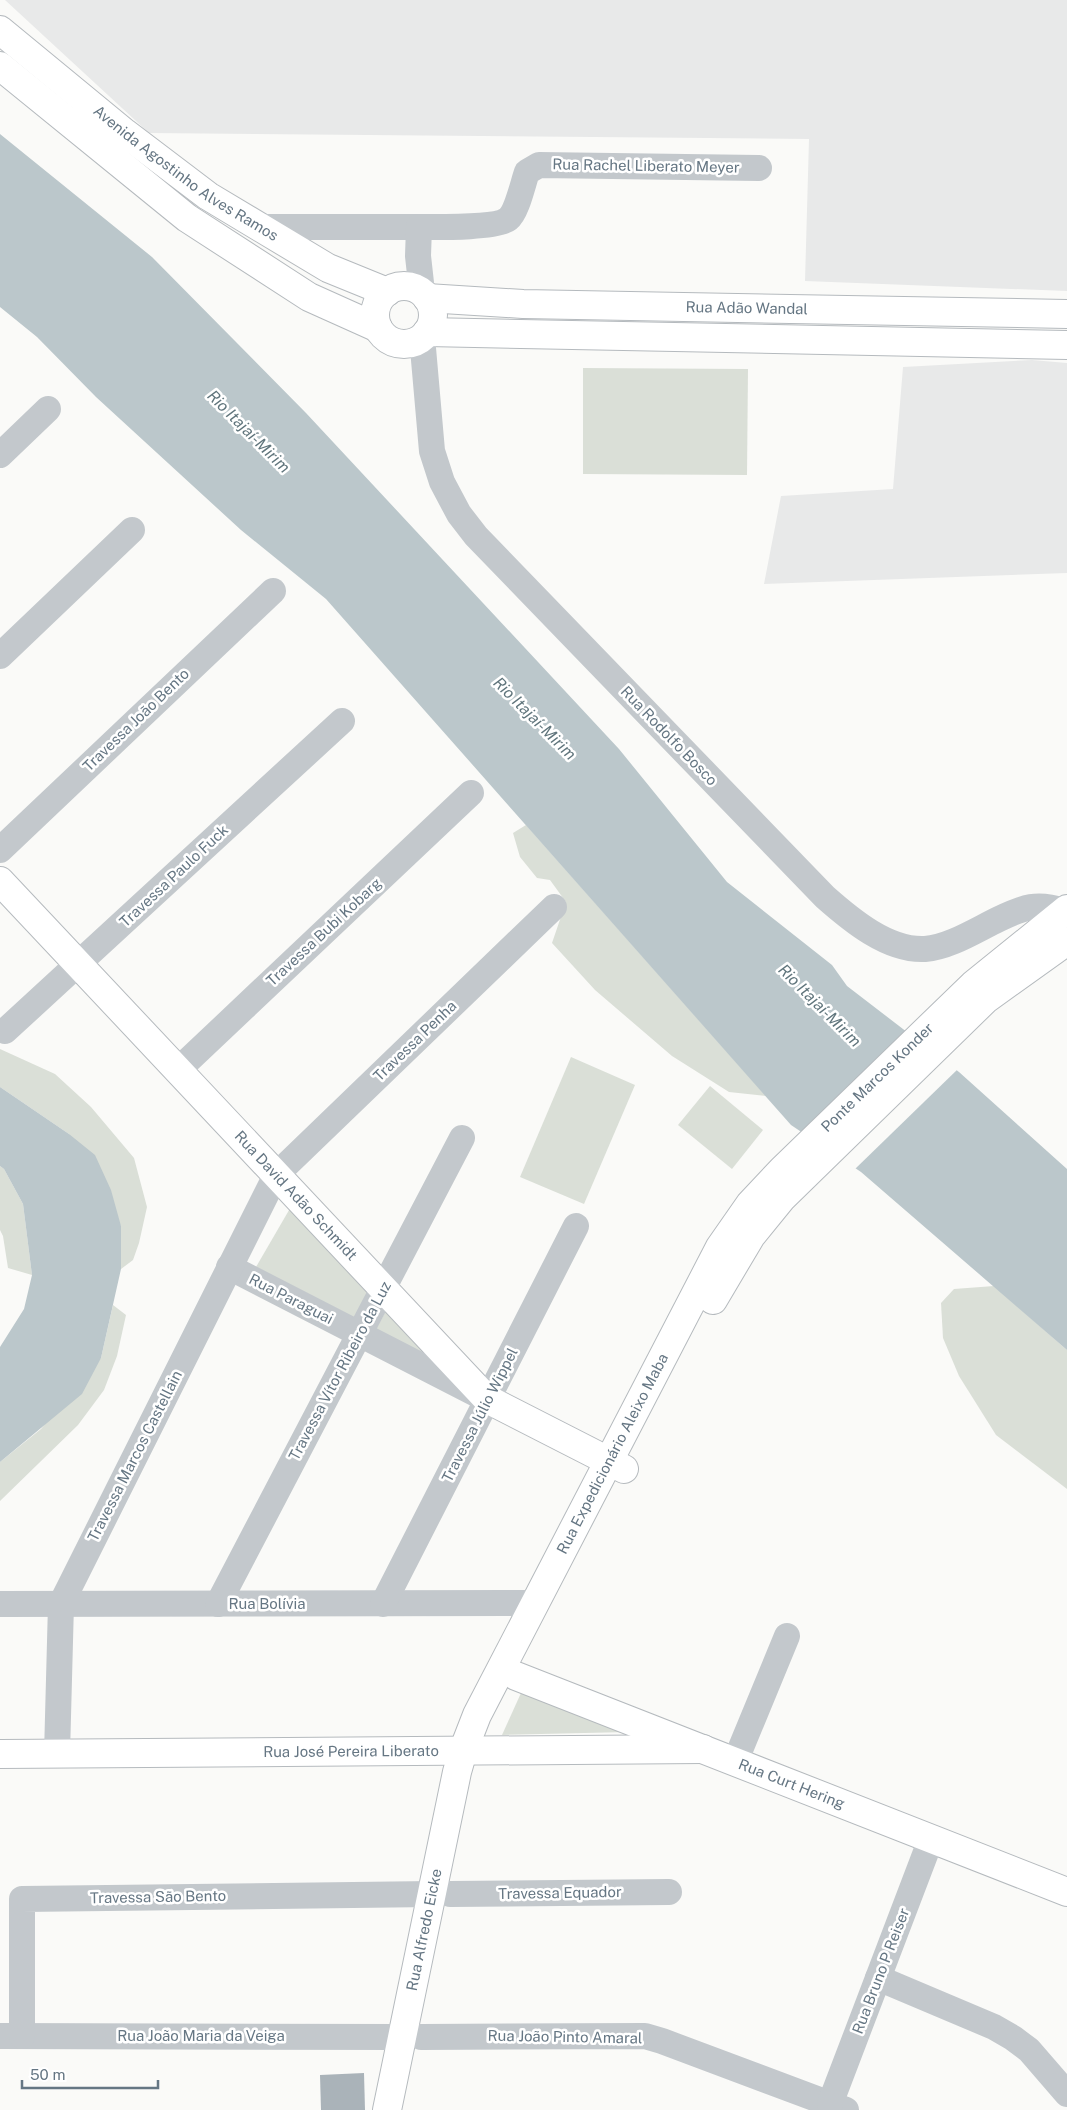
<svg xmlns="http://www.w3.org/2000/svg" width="1067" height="2110" viewBox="0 0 1067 2110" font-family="'Public Sans',sans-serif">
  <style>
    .built { fill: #e8e9e9 }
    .green { fill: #dadfd7 }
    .water { fill: #bbc7cb }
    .pier { fill: #fafaf8 }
    .building { fill: #aab3b9 }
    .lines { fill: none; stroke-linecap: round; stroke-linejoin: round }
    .major-casing { stroke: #b5babe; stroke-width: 30 }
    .minor { stroke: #c3c8cc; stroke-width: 26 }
    .major { stroke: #fff; stroke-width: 28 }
    .labels { text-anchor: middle; stroke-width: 5; stroke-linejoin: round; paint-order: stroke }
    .street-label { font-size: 15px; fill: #657683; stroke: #fff }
    .water-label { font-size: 16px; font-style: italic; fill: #60757c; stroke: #fff }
  </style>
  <rect width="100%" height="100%" fill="#fafaf8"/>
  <g class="built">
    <polygon points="5,0 1067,0 1067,291 805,281 809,139 149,133"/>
    <polygon points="1032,360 1067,363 1067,573 764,584 781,496 893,489 903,367"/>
  </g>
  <g class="green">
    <polygon points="583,368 748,369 747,475 583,474"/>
    <polygon points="526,825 766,1096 729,1092 672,1056 595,990 552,943 566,902 550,880 537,878 520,857 513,833"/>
    <polygon points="0,1049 55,1074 91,1107 134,1158 147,1207 139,1243 133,1260 121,1269 121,1226 69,1134 0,1087"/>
    <polygon points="571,1057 635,1085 584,1204 520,1177"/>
    <polygon points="710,1086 763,1130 732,1169 678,1125"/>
    <polygon points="0,1166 4,1169 23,1204 32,1275 8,1268 3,1236 0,1230"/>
    <polygon points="292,1205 373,1288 357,1319 256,1267"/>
    <polygon points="994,1286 1067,1350 1067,1489 996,1435 959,1376 943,1338 941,1303 954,1289"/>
    <polygon points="113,1305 126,1315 117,1356 104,1390 78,1425 0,1501 0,1462 41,1429 101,1358"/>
    <polygon points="389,1305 454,1374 374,1333"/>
    <polygon points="521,1693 628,1732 502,1735"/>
  </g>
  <g class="water">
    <polygon points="0,134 152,257 306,413 619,749 727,882 832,965 847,986 959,1072 1067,1169 1067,1350 861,1172 791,1125 326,599 241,530 96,397 37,337 0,307"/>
    <polygon points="0,1087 69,1134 95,1155 111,1190 121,1226 121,1269 101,1358 82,1394 0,1462 0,1347 24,1309 32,1275 23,1204 4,1169 0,1166"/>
  </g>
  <polygon class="pier" points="908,1029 959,1068 854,1170 800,1134"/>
  <polygon class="building" points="364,2073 365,2110 321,2110 320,2075"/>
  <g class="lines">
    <defs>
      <g id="major">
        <path id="s1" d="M0,30L125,133L208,196L328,268L387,292"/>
        <polyline points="0,66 187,218 309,297 378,328"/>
        <circle cx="404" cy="315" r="29"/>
        <path id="s2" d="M427,298L523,304L1067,314"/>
        <polyline points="427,332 1067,345"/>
        <path id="s3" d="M0,881L487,1399L624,1469"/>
        <polyline points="713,1300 751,1236 782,1198 986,999 1067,941"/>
        <path id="s4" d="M516,1676L1067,1892"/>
        <path id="s5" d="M0,1754L703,1749"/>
        <path id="s6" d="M387,2110L457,1772L463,1751L477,1715L720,1247L750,1204L782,1170L973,985L1067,909"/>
      </g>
    </defs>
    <use href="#major" class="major-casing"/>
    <g class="minor">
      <polyline points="258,227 419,227"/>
      <path d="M422,292L418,256L419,227C436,227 497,228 508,219C517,212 523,183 527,172L539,165L759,168"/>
      <path d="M422,337L432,451L442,482L459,514L476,536L825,897C851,920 888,951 925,949C950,947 976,930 999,919C1024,907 1037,902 1064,911"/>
      <polyline points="0,455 48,409"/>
      <polyline points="0,656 132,530"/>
      <polyline points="0,850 273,591"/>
      <polyline points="5,1031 342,721"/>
      <polyline points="178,1070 471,793"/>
      <polyline points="229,1267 482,1397"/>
      <polyline points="0,1604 535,1603"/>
      <polyline points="218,1604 462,1138"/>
      <polyline points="383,1604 576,1226"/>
      <polyline points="57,1754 61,1604 276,1175 554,907"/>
      <polyline points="735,1762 787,1636"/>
      <polyline points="450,1894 669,1892"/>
      <polyline points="878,1978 994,2027 1013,2038 1029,2050 1067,2094"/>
      <polyline points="0,2036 402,2037"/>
      <polyline points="22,2036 22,1899 432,1894"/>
      <polyline points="421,2037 645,2036 662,2041 846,2110"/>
      <polyline points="830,2104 931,1839"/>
    </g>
    <use href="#major" class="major"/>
  </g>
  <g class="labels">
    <g class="street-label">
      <text transform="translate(646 166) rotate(1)" y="5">Rua Rachel Liberato Meyer</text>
      <text dy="5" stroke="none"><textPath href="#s1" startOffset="235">Avenida Agostinho Alves Ramos</textPath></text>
      <text dy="5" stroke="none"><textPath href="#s2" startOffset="320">Rua Adão Wandal</textPath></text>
      <text transform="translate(136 720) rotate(-44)" y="5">Travessa João Bento</text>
      <text transform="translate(669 736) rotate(46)" y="5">Rua Rodolfo Bosco</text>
      <text transform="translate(174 876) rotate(-43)" y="5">Travessa Paulo Fuck</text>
      <text transform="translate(324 932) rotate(-43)" y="5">Travessa Bubi Kobarg</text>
      <text transform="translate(415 1041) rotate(-44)" y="5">Travessa Penha</text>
      <text dy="5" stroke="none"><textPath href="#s6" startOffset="1165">Ponte Marcos Konder</textPath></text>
      <text dy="5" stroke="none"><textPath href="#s3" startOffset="432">Rua David Adão Schmidt</textPath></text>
      <text transform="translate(291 1299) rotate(27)" y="5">Rua Paraguai</text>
      <text transform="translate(340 1371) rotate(-62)" y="5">Travessa Vítor Ribeiro da Luz</text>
      <text transform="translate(480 1415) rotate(-63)" y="5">Travessa Júlio Wippel</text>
      <text dy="5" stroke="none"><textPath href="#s6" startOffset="700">Rua Expedicionário Aleixo Maba</textPath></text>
      <text transform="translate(135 1456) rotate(-63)" y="5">Travessa Marcos Castellain</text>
      <text x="267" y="1609">Rua Bolívia</text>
      <text dy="5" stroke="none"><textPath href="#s5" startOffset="351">Rua José Pereira Liberato</textPath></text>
      <text dy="5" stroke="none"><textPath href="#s4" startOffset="296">Rua Curt Hering</textPath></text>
      <text transform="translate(560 1893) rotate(-1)" y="5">Travessa Equador</text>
      <text transform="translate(158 1897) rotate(-1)" y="5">Travessa São Bento</text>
      <text dy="5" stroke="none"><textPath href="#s6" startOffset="184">Rua Alfredo Eicke</textPath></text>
      <text transform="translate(881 1971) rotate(-69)" y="5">Rua Bruno P Reiser</text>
      <text x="201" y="2041">Rua João Maria da Veiga</text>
      <text transform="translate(565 2037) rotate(1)" y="5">Rua João Pinto Amaral</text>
    </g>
    <g class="water-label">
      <text transform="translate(249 431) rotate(45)" y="6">Rio Itajaí-Mirim</text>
      <text transform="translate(535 718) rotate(45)" y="6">Rio Itajaí-Mirim</text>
      <text transform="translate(820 1005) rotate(45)" y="6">Rio Itajaí-Mirim</text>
    </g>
  </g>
  <path d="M22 2080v8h136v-8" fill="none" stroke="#657683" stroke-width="2.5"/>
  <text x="30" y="2080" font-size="15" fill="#657683" stroke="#ffffff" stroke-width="4" paint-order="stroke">50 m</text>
</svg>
